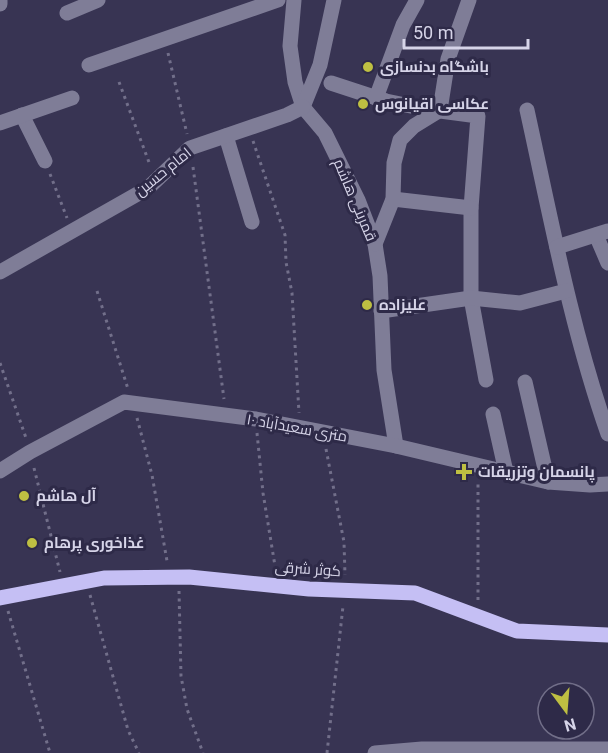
<svg xmlns="http://www.w3.org/2000/svg" width="608" height="753" viewBox="0 0 608 753" font-family="Roboto,Cairo,sans-serif">
  <style>
    .lines { fill: none; stroke-linecap: round; stroke-linejoin: round }
    .path { stroke: #726f8a; stroke-width: 3; stroke-dasharray: 3 4.5; stroke-linecap: butt }
    .minor { stroke: #7f7d97; stroke-width: 15 }
    .major { stroke: #c5bff4; stroke-width: 15 }
    .poi-dot { fill: #bebf42; stroke: #2e2a48; stroke-width: 2 }
    .labels { text-anchor: middle; stroke-width: 6; stroke-linejoin: round; paint-order: stroke }
    .poi-label { font-size: 15px; font-weight: bold; fill: #d6d4e8; stroke: #2e2a48; text-anchor: start }
    .street-label { font-size: 15px; fill: #d6d4e8; stroke: #2e2a48 }
  </style>
  <rect width="100%" height="100%" fill="#383453"/>
  <g class="lines">
    <g class="path">
      <polyline points="168,53 187,134"/>
      <polyline points="119,82 150,165"/>
      <polyline points="253,141 285,235 286,262 292,293 299,413"/>
      <polyline points="193,167 224,399"/>
      <polyline points="50,174 67,218"/>
      <polyline points="97,291 128,389"/>
      <polyline points="0,363 26,438"/>
      <polyline points="137,418 152,475 167,561"/>
      <polyline points="257,433 263,493 276,572"/>
      <polyline points="326,449 344,542 345,575"/>
      <polyline points="34,468 60,572"/>
      <polyline points="179,591 181,676 187,709 203,753"/>
      <polyline points="90,595 128,730 139,753"/>
      <polyline points="478,600 478,480"/>
      <polyline points="8,611 50,753"/>
      <polyline points="327,753 343,606"/>
    </g>
    <g class="minor">
      <polyline points="294,0 290,46 295,82 303,107 325,133 358,200 375,244 380,276 384,370 396,446"/>
      <polyline points="0,1 0,4"/>
      <polyline points="67,13 98,0"/>
      <polyline points="89,65 278,0"/>
      <polyline points="331,83 386,101 425,109 478,116 471,208 471,298 486,380"/>
      <polyline points="376,98 403,25 417,0"/>
      <polyline points="303,107 320,65 334,0"/>
      <path d="M527,110C551,219 571,328 608,434"/>
      <polyline points="22,115 45,161"/>
      <polyline points="0,123 72,98"/>
      <polyline points="226,136 252,222"/>
      <polyline points="393,199 471,208"/>
      <polyline points="596,235 608,263"/>
      <polyline points="375,244 393,199 394,163 400,140 414,126 440,110 448,59 469,0"/>
      <polyline points="557,247 608,231"/>
      <polyline points="0,272 148,188 190,148 287,115 303,107"/>
      <polyline points="381,311 471,298 520,303 566,291"/>
      <polyline points="525,382 548,482"/>
      <polyline points="493,414 506,472"/>
      <polyline points="0,471 30,452 124,402 256,419 396,446 548,482 590,485 608,484"/>
      <polyline points="375,753 422,749 608,749"/>
    </g>
    <polyline class="major" points="0,598 104,578 189,577 309,589 415,593 517,631 608,635"/>
  </g>
  <g class="poi-dot">
    <circle cx="368" cy="67" r="6"/>
    <circle cx="363" cy="104" r="6"/>
    <circle cx="367" cy="305" r="6"/>
    <path d="M461 463h6v6h6v6h-6v6h-6v-6h-6v-6h6z"/>
    <circle cx="24" cy="496" r="6"/>
    <circle cx="32" cy="543" r="6"/>
  </g>
  <g class="labels">
    <g class="poi-label">
      <text x="380" y="72">باشگاه بدنسازی</text>
      <text x="375" y="109">عکاسی اقیانوس</text>
      <text x="379" y="310">علیزاده</text>
      <text x="478" y="477">پانسمان وتزریقات</text>
      <text x="36" y="501">آل هاشم</text>
      <text x="44" y="548">غذاخوری پرهام</text>
    </g>
    <g class="street-label">
      <text transform="translate(163 172) rotate(-39)" y="5">امام حسین</text>
      <text transform="translate(355 200) rotate(67)" y="5">قمربنی هاشم</text>
      <text transform="translate(297 428) rotate(10)" y="5">۱۰ متری سعیدآباد</text>
      <text transform="translate(308 569) rotate(4)" y="5">کوثر شرقی</text>
    </g>
  </g>
  <g transform="translate(566 711) rotate(164)"><circle r="28" fill="#2e2a48" stroke="#716e88" stroke-width="1.5"/>
  <path d="M0-4.5L10 22L0 15L-10 22Z" fill="#bebf42"/>
  <text y="-9" font-size="16" font-weight="bold" text-anchor="middle" fill="#d6d4e8">N</text>
  </g>
  <path d="M404 39v9h124v-9" fill="none" stroke="#d6d4e8" stroke-width="3"/>
  <text x="413" y="39" font-size="18" fill="#d6d4e8" stroke="#2e2a48" stroke-width="4.5" paint-order="stroke">50 m</text>
</svg>
